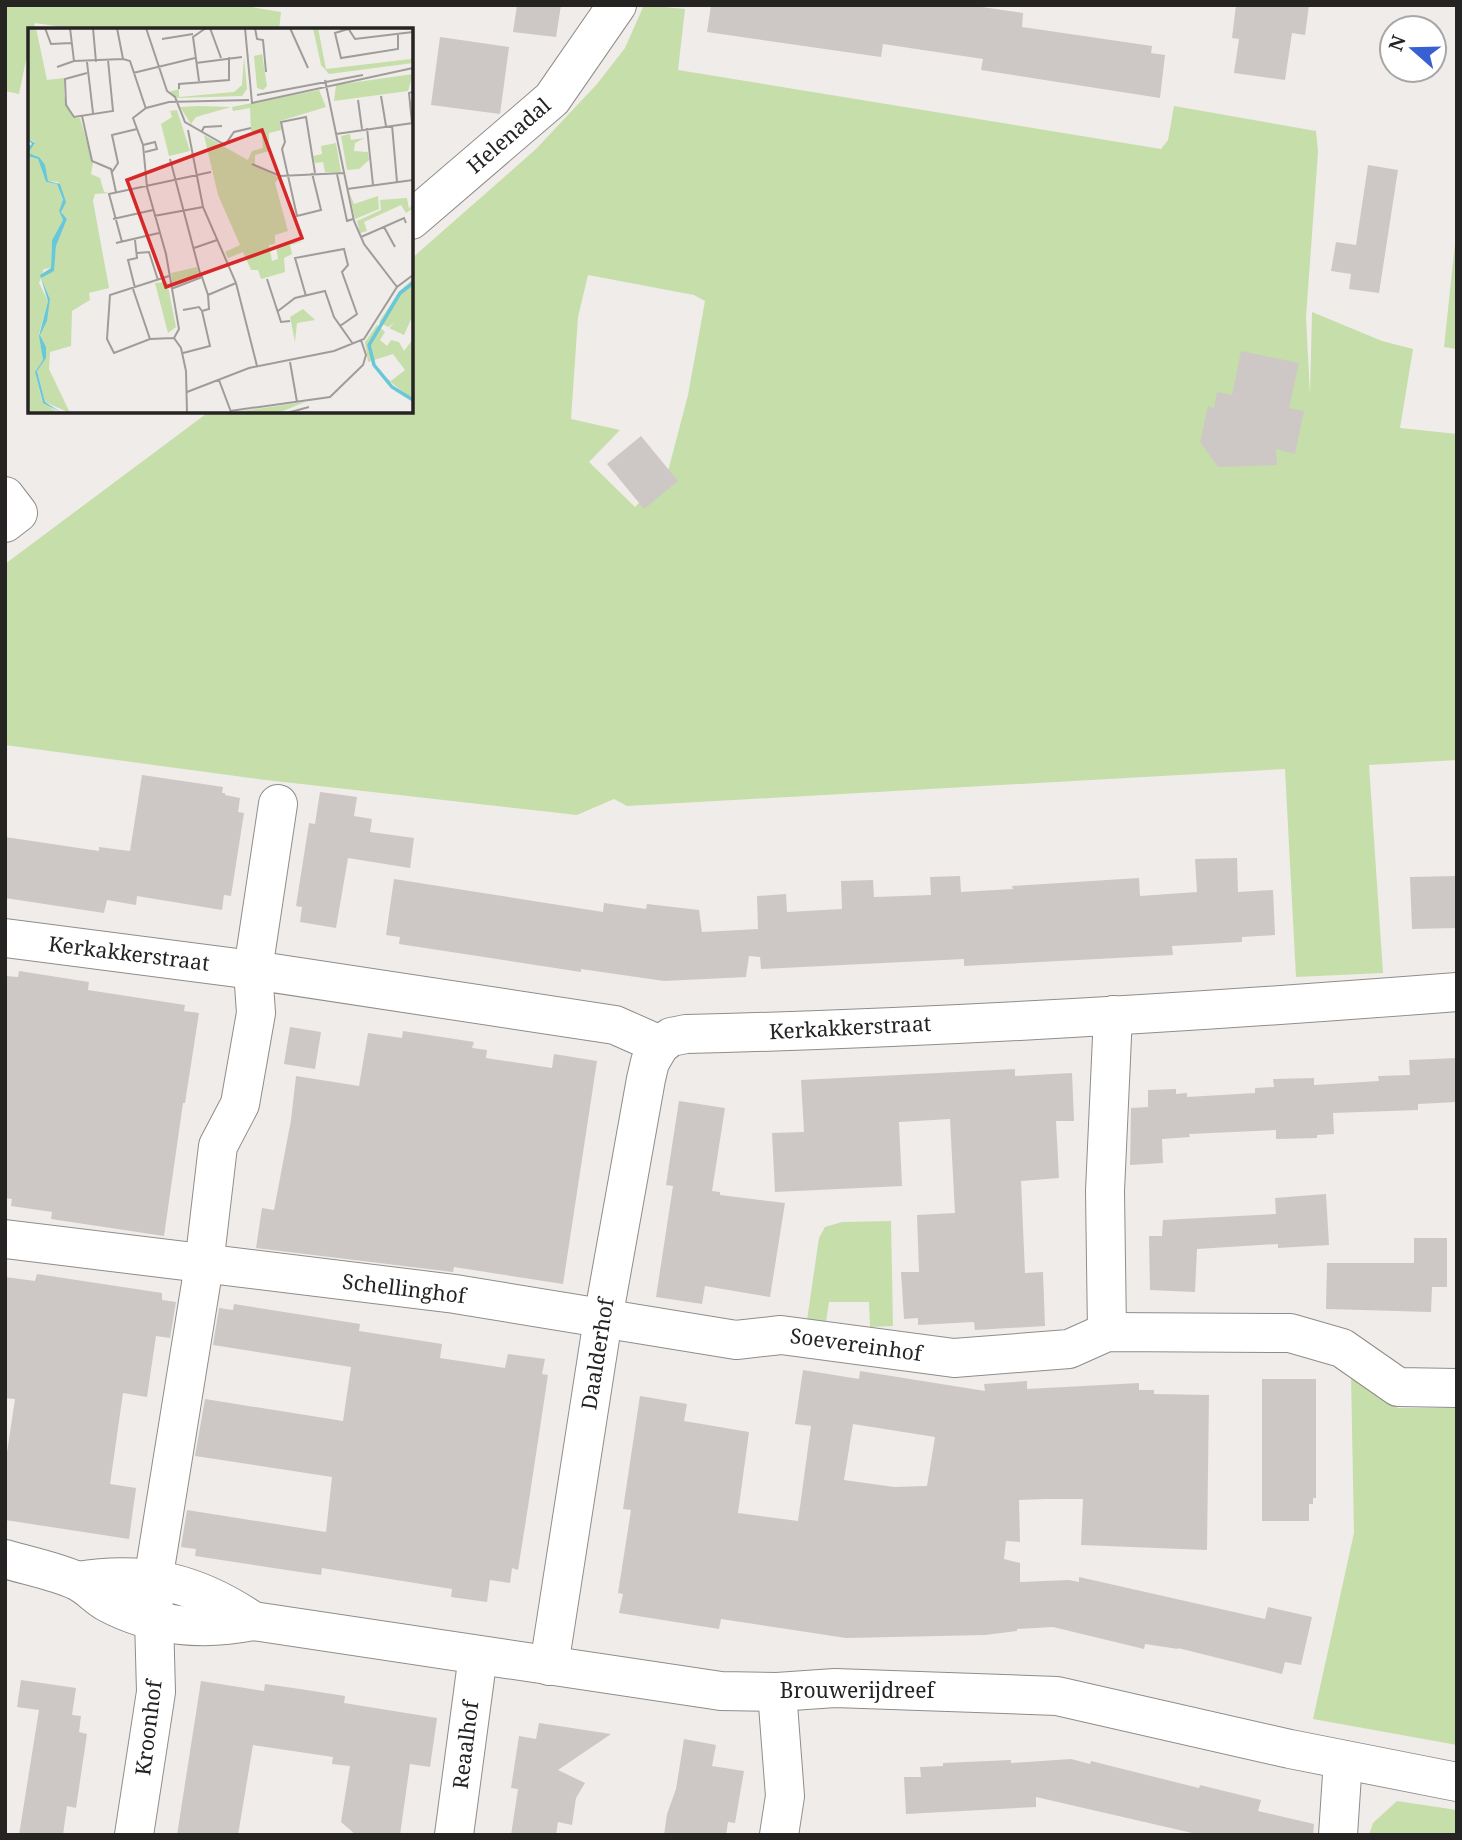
<svg xmlns="http://www.w3.org/2000/svg" width="1462" height="1840" viewBox="0 0 1462 1840" font-family="'Noto Serif',serif">
  <style>
    .green { fill: #c6deaa; fill-rule: evenodd }
    .building { fill: #cdc8c5; fill-rule: evenodd }
    .lines { fill: none; stroke-linecap: round; stroke-linejoin: round }
    .minor-casing { stroke: #908d89; stroke-width: 40 }
    .minor { stroke: #fff; stroke-width: 38 }
    .labels { text-anchor: middle; stroke-width: 6; stroke-linejoin: round; paint-order: stroke }
    .street-label { font-size: 21px; fill: #252423; stroke: #fff }
    .inset-river { fill: none; stroke: #68c8d8; stroke-width: 3.5 }
    .inset-road { fill: none; stroke: #9f9c9a; stroke-width: 2 }
    .view { fill: #d62828; fill-opacity: 0.15; stroke: #d62828; stroke-width: 3.5 }
    .inset-edge { fill: none; stroke: #252423; stroke-width: 3.5 }
  </style>
  <rect width="100%" height="100%" fill="#f0ece9"/>
  <g class="green">
    <polygon points="5,5 240,5 281,12 279,30 82,30 35,23 33,30 30,30 30,41 19,94 5,91"/>
    <path d="M644,5L685,9L678,70L1161,149L1168,140L1174,106L1316,131L1318,152L1306,317L1310,395L1312,312L1382,341L1413,349L1400,428L1457,434V760L1369,765L1383,973L1296,977L1285,769L627,806L614,799L577,815L266,780L5,745V564L210,411H411V259L536,149L597,84L625,48ZM588,275L694,295L705,301L688,395L667,475L635,507L589,462L620,430L571,419L578,317Z"/>
    <polygon points="1457,225 1457,349 1444,347"/>
    <polygon points="891,1221 893,1326 870,1327 869,1302 829,1302 825,1329 806,1327 819,1238 825,1227 842,1222"/>
    <polygon points="1351,1374 1398,1408 1457,1408 1457,1745 1313,1719 1354,1533"/>
    <polygon points="1397,1801 1457,1810 1457,1835 1369,1835 1373,1823"/>
  </g>
  <g class="building">
    <polygon points="517,5 561,5 556,37 513,32"/>
    <polygon points="711,5 968,5 1023,13 1022,27 1152,46 1151,53 1165,55 1160,98 981,70 983,59 883,44 881,57 707,32"/>
    <polygon points="1236,5 1309,5 1305,35 1292,33 1285,80 1234,73 1239,39 1232,38"/>
    <polygon points="440,37 509,47 500,114 431,105"/>
    <polygon points="1368,165 1398,170 1379,293 1349,289 1351,274 1331,271 1336,242 1356,245"/>
    <polygon points="1241,351 1299,363 1289,408 1304,411 1295,454 1276,449 1277,465 1218,467 1200,442 1208,406 1214,408 1217,392 1232,395"/>
    <polygon points="641,436 678,481 644,509 607,464"/>
    <polygon points="142,775 223,787 222,793 225,793 225,795 240,798 238,812 244,813 231,896 224,895 222,910 137,896 136,905 107,900 104,913 5,898 5,837 99,851 99,847 130,851"/>
    <polygon points="320,792 357,797 354,816 372,819 370,832 414,838 410,868 348,858 336,928 300,922 302,907 296,906 309,823 315,824"/>
    <polygon points="1237,858 1238,892 1273,890 1275,935 1242,937 1242,942 1172,946 1173,955 964,966 964,959 761,969 760,957 749,956 746,977 664,981 581,969 581,972 399,944 400,937 386,935 394,879 603,912 604,903 646,909 647,904 699,910 702,932 758,929 757,896 786,894 787,912 842,909 841,881 873,880 874,897 931,895 930,877 960,876 961,892 1013,889 1012,886 1139,878 1140,896 1197,892 1195,859"/>
    <polygon points="1457,876 1457,928 1412,929 1410,877"/>
    <polygon points="19,971 89,982 88,990 185,1005 184,1011 199,1013 185,1103 183,1103 164,1236 51,1219 52,1212 11,1206 12,1199 5,1198 5,976 18,977"/>
    <polygon points="290,1027 321,1032 315,1069 284,1064"/>
    <polygon points="403,1031 474,1042 472,1048 487,1050 486,1058 552,1068 554,1054 597,1061 563,1284 454,1267 453,1272 256,1248 262,1208 274,1210 291,1120 296,1076 359,1086 368,1033 402,1038"/>
    <polygon points="1457,1058 1457,1102 1418,1104 1418,1110 1333,1113 1334,1134 1317,1135 1317,1138 1276,1139 1276,1130 1189,1134 1190,1137 1162,1139 1163,1163 1130,1165 1131,1108 1148,1107 1148,1090 1176,1089 1176,1094 1187,1093 1187,1097 1255,1093 1255,1088 1274,1087 1273,1079 1314,1078 1314,1085 1379,1081 1378,1076 1410,1075 1409,1060"/>
    <polygon points="1015,1069 1015,1076 1072,1073 1074,1121 1056,1121 1059,1178 1021,1181 1025,1273 1043,1272 1045,1326 975,1330 974,1322 918,1325 918,1318 904,1319 901,1272 919,1272 917,1215 955,1213 950,1119 899,1122 902,1186 775,1192 772,1133 804,1132 801,1080"/>
    <polygon points="679,1101 725,1108 712,1191 720,1192 720,1195 785,1203 770,1297 705,1286 702,1304 656,1297 673,1186 666,1185"/>
    <polygon points="1326,1194 1329,1245 1278,1248 1278,1244 1197,1249 1195,1292 1150,1290 1149,1236 1162,1236 1163,1220 1276,1214 1275,1198"/>
    <polygon points="1414,1238 1447,1238 1447,1287 1432,1287 1431,1312 1326,1309 1327,1263 1414,1263"/>
    <polygon points="37,1274 162,1293 162,1300 176,1302 170,1338 156,1336 147,1397 123,1393 110,1484 136,1488 129,1539 5,1520 5,1466 15,1399 5,1398 5,1277 35,1281"/>
    <polygon points="234,1304 360,1324 359,1331 442,1344 440,1358 505,1368 508,1354 545,1359 542,1374 548,1375 528,1507 518,1570 512,1568 510,1583 490,1580 487,1602 451,1597 452,1589 322,1568 321,1575 293,1571 195,1556 196,1549 181,1547 187,1510 326,1532 332,1477 195,1456 205,1399 343,1421 351,1367 213,1345 219,1308 233,1310"/>
    <path d="M803,1370L859,1379L860,1371L985,1391L984,1384L1027,1381V1389L1139,1383V1390H1154V1394L1209,1395L1207,1550L1081,1545L1083,1499H1046L1019,1500L1020,1542L1006,1541L1004,1559L1020,1563V1582L1069,1580L1079,1582V1577L1265,1619L1268,1607L1312,1617L1301,1665L1285,1662L1282,1674L1178,1648V1649L1145,1644L1144,1649L1053,1627L1017,1629V1631L985,1635L846,1638L721,1619L719,1629L619,1613L623,1594L618,1593L631,1510L623,1509L640,1396L687,1404L684,1421L749,1432L738,1513L798,1521L811,1426L795,1424ZM853,1424L935,1437L927,1486L894,1487L844,1480Z"/>
    <polygon points="1262,1379 1316,1379 1316,1498 1313,1498 1313,1504 1309,1504 1309,1521 1262,1521"/>
    <polygon points="21,1680 76,1688 72,1715 81,1716 79,1732 87,1734 76,1808 67,1806 63,1835 19,1835 39,1710 17,1707"/>
    <polygon points="201,1681 264,1691 265,1684 300,1689 345,1696 344,1703 437,1718 430,1767 410,1764 400,1835 356,1835 341,1822 350,1766 332,1764 333,1757 253,1745 238,1835 177,1835"/>
    <polygon points="539,1723 611,1734 558,1770 585,1783 576,1798 572,1825 558,1822 556,1835 511,1835 518,1789 511,1788 519,1736 536,1739"/>
    <polygon points="684,1739 716,1745 712,1766 744,1771 735,1823 728,1822 726,1835 664,1835 667,1814 676,1789"/>
    <polygon points="1071,1759 1090,1764 1091,1761 1199,1788 1200,1785 1261,1800 1258,1811 1314,1824 1313,1835 1201,1835 1036,1797 1036,1807 906,1814 904,1777 921,1777 920,1767 943,1766 943,1763 1011,1760 1011,1763"/>
  </g>
  <g class="lines">
    <defs>
      <g id="minor">
        <polyline points="411,220 552,99 617,5"/>
        <polyline points="5,496 18,513 5,523"/>
        <path d="M5,938L253,970L615,1025L660,1045L671,1037L686,1034C943,1028 1200,1012 1457,992"/>
        <polyline points="5,1239 455,1294 736,1340 781,1335 954,1358 1069,1349 1107,1332 1290,1333 1342,1348 1398,1387 1457,1388"/>
        <polyline points="1107,1332 1105,1191 1113,1015"/>
        <path d="M5,1559C28,1566 55,1571 77,1581C88,1586 97,1597 108,1603C153,1627 204,1631 253,1621L721,1691L777,1692L835,1688L1057,1696L1290,1749L1457,1782"/>
        <path d="M78,1581C145,1570 197,1583 253,1621"/>
        <polyline points="549,1666 603,1319 646,1079 650,1062 660,1045"/>
        <polyline points="777,1692 785,1796 779,1835"/>
        <polyline points="134,1835 156,1692 153,1581 204,1265 218,1146 240,1104 256,1013 253,970 278,804"/>
        <polyline points="454,1835 478,1655"/>
        <polyline points="1338,1835 1343,1760"/>
      </g>
    </defs>
    <use href="#minor" class="minor-casing"/>
    <use href="#minor" class="minor"/>
  </g>
  <g class="labels">
    <g class="street-label">
      <text transform="translate(509 136) rotate(-41)" y="7">Helenadal</text>
      <text transform="translate(129 954) rotate(7)" y="7">Kerkakkerstraat</text>
      <text transform="translate(850 1028) rotate(-3)" y="7">Kerkakkerstraat</text>
      <text transform="translate(404 1289) rotate(7)" y="7">Schellinghof</text>
      <text transform="translate(856 1345) rotate(8)" y="7">Soevereinhof</text>
      <text transform="translate(598 1354) rotate(-81)" y="7">Daalderhof</text>
      <text x="857" y="1698">Brouwerijdreef</text>
      <text transform="translate(149 1728) rotate(-83)" y="7">Kroonhof</text>
      <text transform="translate(466 1745) rotate(-83)" y="7">Reaalhof</text>
    </g>
  </g>
  <g transform="translate(28 28)">
    <rect width="385" height="385" fill="#f0ece9"/>
    <path d="M0,0H8L19,52L36,50V68L45,90H52L65,135L63,146L72,150L76,164L81,165L67,166L65,173L81,260L61,265L62,272L44,283L43,318L22,324L21,341L42,385L17,374L9,343L18,326L12,307L22,271L13,250L17,244H25L28,218L39,191L33,184L37,174L30,154L20,153L11,129L0,125L7,114L0,111ZM285,0H290L298,41L383,31L385,26V35L301,46L293,37ZM234,26L239,58L235,62L229,60L226,28ZM216,29L219,61L214,68L149,70L141,64L151,61V69L206,64L214,57ZM385,46L380,63L306,73L308,57ZM291,62L298,79L252,93L253,102L241,105V123L227,127V136L220,132L224,123L235,120L234,106L223,103L222,80L205,83L204,79ZM152,79L170,78L203,79L168,89L163,96ZM149,82L162,123L141,128L133,96L144,89L142,83ZM322,106L323,112L337,110L327,115L326,123L340,124L341,132L331,141L319,142L313,108ZM176,107L251,150L247,155L260,203L247,207V216L241,217L244,233L250,231L248,218L277,213L262,217L264,226L256,230L257,244L233,251L230,242H223L215,224L200,230L197,224L212,217L190,167ZM308,115L313,144H297L295,134L287,135L285,128L294,126L293,118ZM0,128L10,131L18,154L29,156L35,173L31,183L35,192L24,212L23,240L16,241L11,255L20,273L11,306L15,332L7,344L14,373L30,385H0ZM321,164L326,176L350,168L351,181L327,191ZM379,170L381,181L384,176L385,180L378,185L373,177L336,194L339,203L332,205L329,193L353,182L352,172ZM169,239L171,248L145,259L143,245ZM385,251V287L376,307L361,300L366,295L360,299L351,294L371,264ZM139,254L148,299L140,305L127,255ZM275,281L287,292L269,295L267,314L262,289ZM349,297L357,304L352,312L359,318L363,312L371,314L376,323L385,311V372L354,347L363,353L377,342L365,326L340,334L337,314ZM277,374L250,385H206L207,384Z" fill="#c6deaa"/>
    <path d="M0,111L7,115L0,125L11,129L17,137L20,153L32,156L38,174L33,184L39,191L28,218L26,243L13,250L22,271L19,293L12,307L18,319V330L9,343L17,374L34,385L15,375L7,344L15,332L11,308L20,273L12,247L23,240L24,212L35,192L31,183L35,172L29,156L18,154L10,131L0,128V119L4,116Z" fill="#68c8d8"/>
    <path class="inset-river" d="M385,255L372,265L341,317L346,337L364,359L385,372"/>
    <path class="inset-road" d="M17,0L23,16L43,15M42,0L46,33M65,0L68,34M89,0L95,31L102,33L118,81M118,0L139,63L147,69L157,94L197,117L206,104L223,100M182,0L193,30M217,0L224,75L385,40M227,0L229,11L235,12L238,44M262,0L280,40M320,0L327,11L385,4M320,1L307,5L313,30L370,21V7M134,11L165,6M59,34L65,85M168,35L214,29M29,39L46,33L95,31M59,45L37,51L38,77L46,89L85,83L80,32M105,45L167,30M297,52L326,193L336,216L369,259M171,53L165,9L178,0M151,61V56L201,52V29M229,67L335,47M353,68L358,98M330,72L334,101M54,88L64,133L83,141L88,164M384,95L381,65L385,64M364,97L369,154M339,100L345,157M160,102L175,179L208,255L229,338M174,103L176,99L194,98M308,106L385,95M115,117L127,114L129,121L117,124M142,131L173,249M224,136L252,148L316,145M84,144L90,135L84,107L109,101M284,145L293,182L269,188L254,121L257,114L253,94L278,89L287,145M309,146L319,193L325,191M319,161L385,152M126,188L175,179M85,191L125,182M356,199L367,219M333,209L376,190L378,195M107,212L109,230L100,232L107,260M94,214L81,166L183,144M88,215L131,205M166,220L189,212M109,225L121,224L130,252M141,248L82,267L79,311L86,325L122,311L146,310M239,251L253,294L262,293M105,261L122,311M143,261L174,249L180,267L181,281L174,283L182,318L155,325M180,267L208,255M278,268L267,230L316,221L320,237L314,244L329,286L312,298M155,282L171,279L174,283M250,283L267,270L297,263L306,289L325,316M262,334L269,374M191,352L203,384M159,364L221,340L306,323L336,311L369,259L385,247M202,383L302,369L335,337L338,327L333,312M159,385L158,343L153,320L146,310L151,301L138,226L119,159L115,117L105,90L118,80L141,74L221,72M259,385L281,379"/>
    <path class="view" d="M234,102L274,210L138,259L99,152Z"/>
    <rect width="385" height="385" class="inset-edge"/>
  </g>
  <rect width="1462" height="1840" fill="none" stroke="#252423" stroke-width="14"/>
  <g transform="translate(1413 49) rotate(290)"><circle r="33" fill="#ffffff" stroke="#a8a7a7" stroke-width="2"/>
  <path d="M0-5L12 26L0 18L-12 26Z" fill="#3960d1"/>
  <text y="-10" font-size="19" font-weight="bold" text-anchor="middle" fill="#252423">N</text>
  </g>
</svg>
